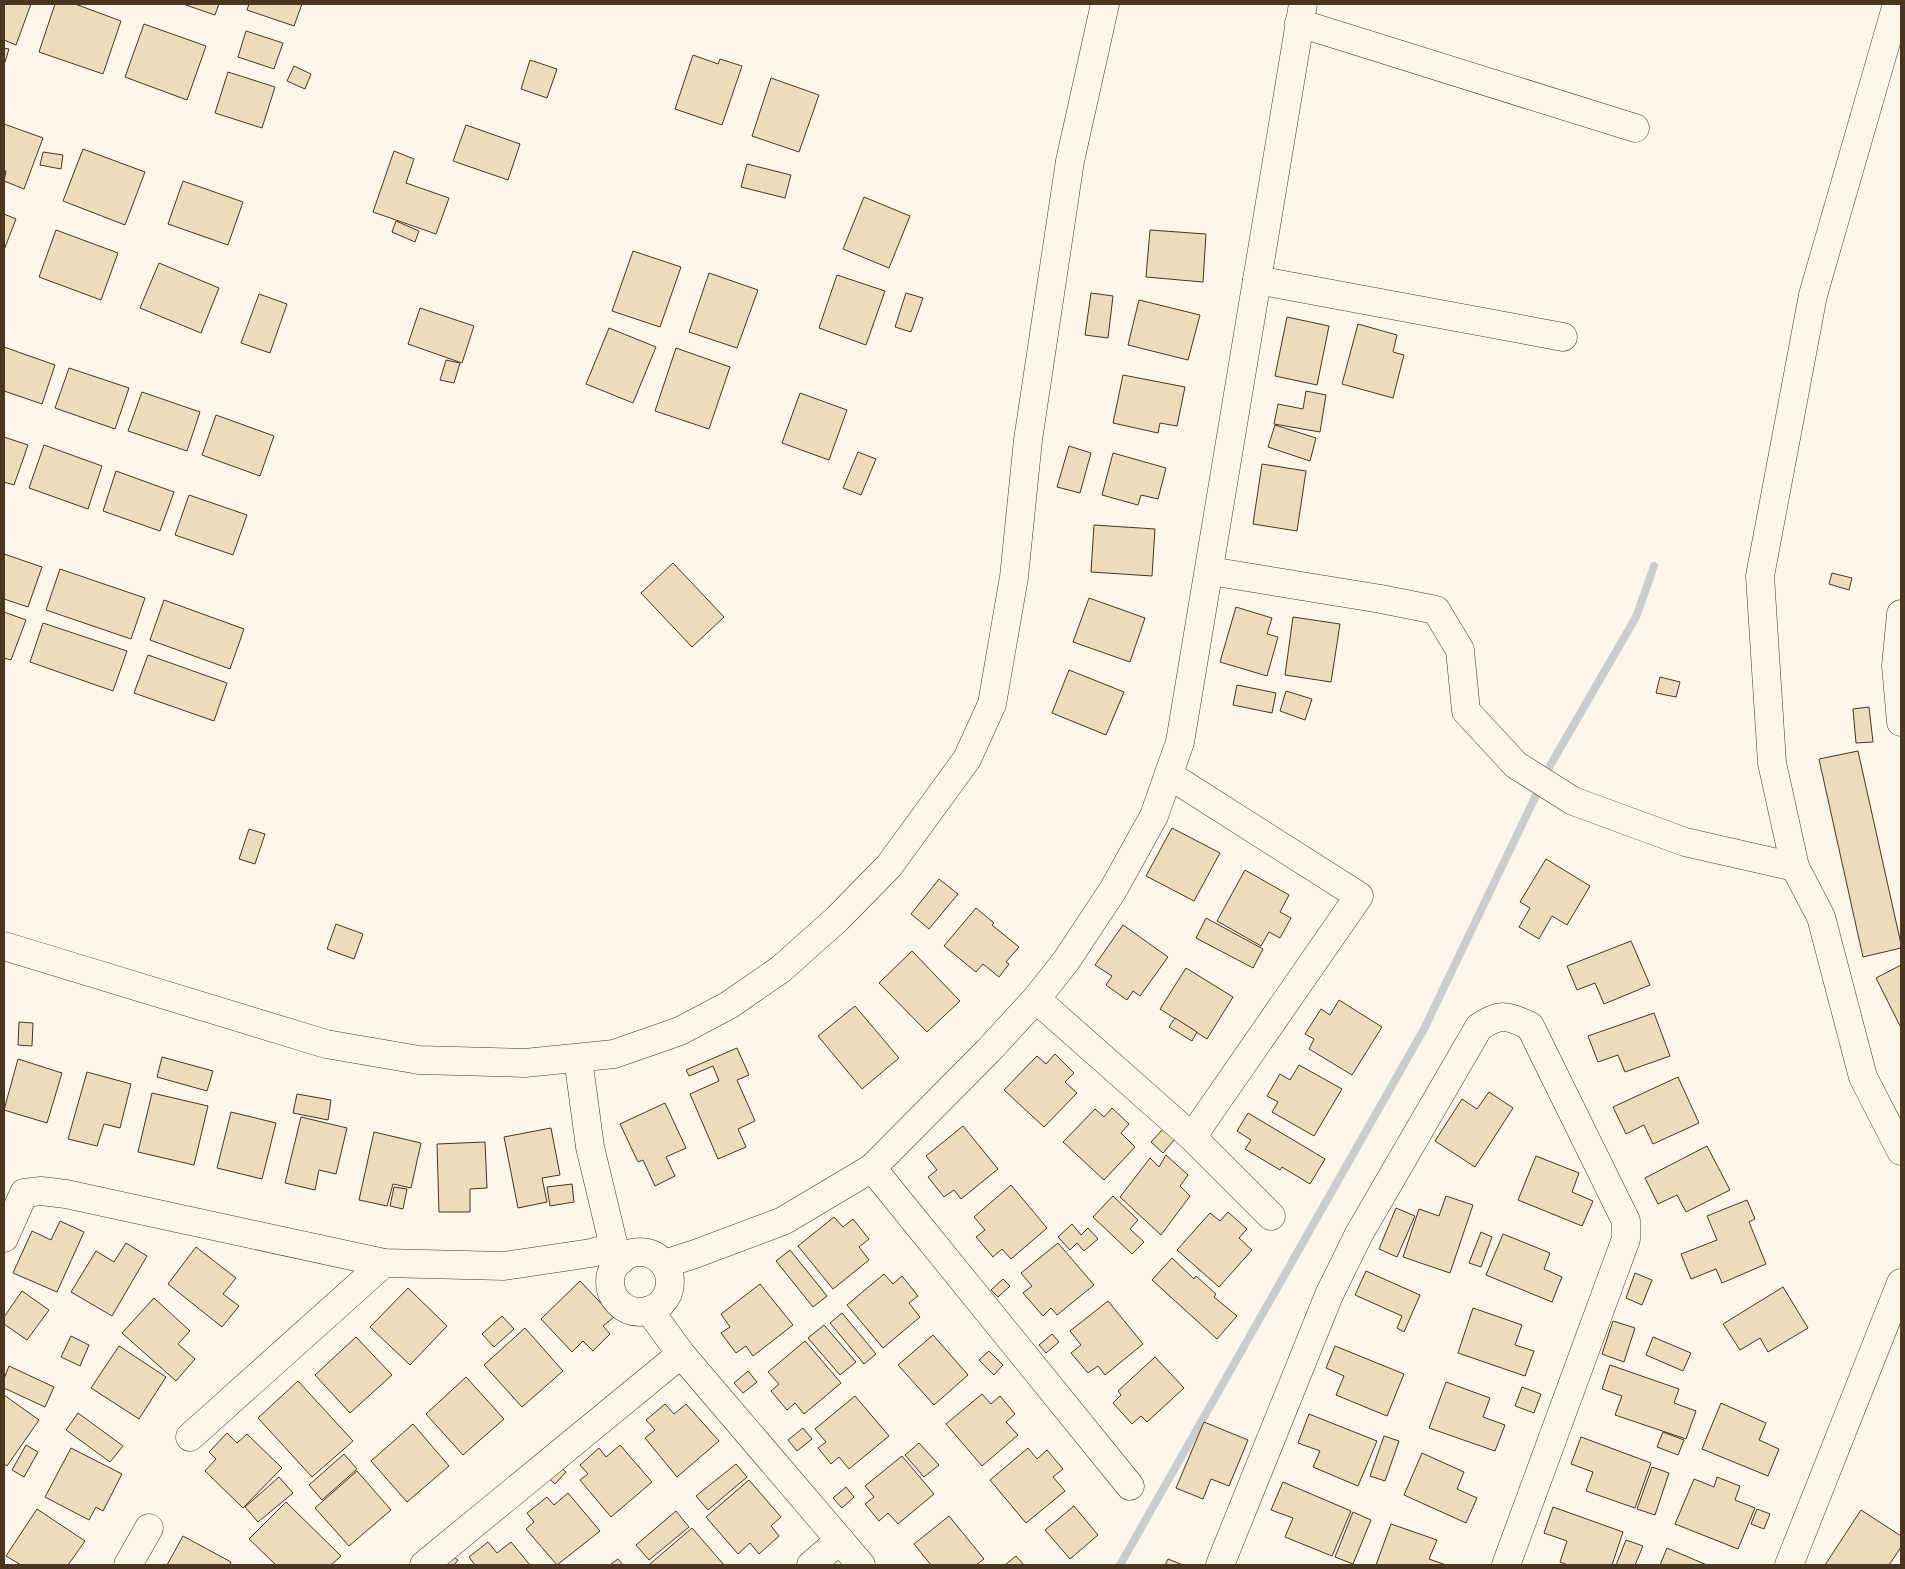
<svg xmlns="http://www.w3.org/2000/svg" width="1905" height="1569" viewBox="0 0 1905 1569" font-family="Helvetica,sans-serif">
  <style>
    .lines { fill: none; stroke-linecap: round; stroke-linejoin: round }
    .stream { stroke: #c9cecd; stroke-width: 8 }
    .building { fill: #ecdcbc; stroke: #4a3520 }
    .minor-casing { stroke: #4a3520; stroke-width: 29 }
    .minor { stroke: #fbf6e9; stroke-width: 28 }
  </style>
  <rect width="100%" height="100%" fill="#fbf6e9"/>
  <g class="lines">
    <polyline class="stream" points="1120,1565 1424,1029 1551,764 1636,617 1654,566"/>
  </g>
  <g class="building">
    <polygon points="4,4 31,4 16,45 4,40"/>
    <polygon points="55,4 75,4 121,21 103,74 39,52"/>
    <polygon points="183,4 219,4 215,15"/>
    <polygon points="249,4 302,4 294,26 247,10"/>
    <polygon points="144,24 206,46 187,100 125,77"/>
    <polygon points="246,31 283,43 274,69 238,57"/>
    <polygon points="4,48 9,49 4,65"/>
    <polygon points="693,55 718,64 720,59 742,66 722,125 675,109"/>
    <polygon points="530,60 557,69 547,98 521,89"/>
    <polygon points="294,66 311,74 305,89 287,81"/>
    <polygon points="228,72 275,87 262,128 215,113"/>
    <polygon points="771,78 819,95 799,152 752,136"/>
    <polygon points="4,124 43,138 24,189 4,181 6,171 4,170"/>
    <polygon points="466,125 520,144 508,180 453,161"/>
    <polygon points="83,149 145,172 125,225 63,201"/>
    <polygon points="394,151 414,159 406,183 449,198 436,234 373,212"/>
    <polygon points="43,152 63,155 61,169 40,165"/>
    <polygon points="747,164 791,175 785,198 741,187"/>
    <polygon points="183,181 243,202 228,245 168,224"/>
    <polygon points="864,197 910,216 889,268 843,249"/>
    <polygon points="4,214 16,219 4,250"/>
    <polygon points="396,221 419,231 415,242 392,232"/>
    <polygon points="56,230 118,253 101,300 39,277"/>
    <polygon points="1150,230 1206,234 1203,282 1146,277"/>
    <polygon points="633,251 681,267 660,327 612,311"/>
    <polygon points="159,263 219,288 201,333 140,308"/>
    <polygon points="709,273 758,290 737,348 689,332"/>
    <polygon points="837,275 885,291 866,345 819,328"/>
    <polygon points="906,293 923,298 911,332 895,327"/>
    <polygon points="1091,293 1113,296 1108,338 1085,335"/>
    <polygon points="259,294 287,304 270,353 241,343"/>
    <polygon points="1139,300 1200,315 1188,360 1128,345"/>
    <polygon points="420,308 474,326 462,363 408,344"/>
    <polygon points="1287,317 1329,326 1317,385 1275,376"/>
    <polygon points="1358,324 1397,335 1393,352 1404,355 1393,398 1342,384"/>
    <polygon points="609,328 656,347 633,403 586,384"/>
    <polygon points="4,347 55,365 42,404 4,391"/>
    <polygon points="676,348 730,367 709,429 655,411"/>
    <polygon points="446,360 460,363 454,383 440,380"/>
    <polygon points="69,368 129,388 115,429 55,408"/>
    <polygon points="1123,375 1185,387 1177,426 1160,423 1158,433 1113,423"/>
    <polygon points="1306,391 1326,395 1320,432 1274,424 1278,404 1303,409"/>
    <polygon points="142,392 200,412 187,451 128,431"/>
    <polygon points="800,393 847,410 829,460 782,443"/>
    <polygon points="216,415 274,436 260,476 202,455"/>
    <polygon points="1275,425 1316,438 1310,461 1268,447"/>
    <polygon points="4,437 28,445 14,485 4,482"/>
    <polygon points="44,445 102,466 88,509 29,488"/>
    <polygon points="1069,446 1091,453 1080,493 1057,487"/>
    <polygon points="858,452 876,459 861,495 843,488"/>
    <polygon points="1113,453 1166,468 1158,499 1141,495 1138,505 1102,495"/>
    <polygon points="1262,464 1306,471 1297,531 1253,524"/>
    <polygon points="116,471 174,492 160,531 103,511"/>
    <polygon points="189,495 247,515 233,555 175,535"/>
    <polygon points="1094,525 1155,529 1152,576 1091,572"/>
    <polygon points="4,554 42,567 28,607 4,599"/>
    <polygon points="673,563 724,617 692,647 641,593"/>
    <polygon points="60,569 145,598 131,639 46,610"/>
    <polygon points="1832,573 1852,578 1849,590 1829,584"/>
    <polygon points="1089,598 1145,618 1130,662 1073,642"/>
    <polygon points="164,600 244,629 230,669 150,640"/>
    <polygon points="1236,607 1272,618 1267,634 1278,637 1267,676 1220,662"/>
    <polygon points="4,612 26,620 11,660 4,658"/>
    <polygon points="1293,617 1340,624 1331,682 1285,675"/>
    <polygon points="43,623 127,651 113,691 30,662"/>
    <polygon points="148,655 227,683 214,721 134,693"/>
    <polygon points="1069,670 1124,692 1106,735 1052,713"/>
    <polygon points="1660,677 1680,682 1676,697 1656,693"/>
    <polygon points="1237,685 1276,693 1272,713 1233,705"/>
    <polygon points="1286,691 1312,699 1305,720 1280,711"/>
    <polygon points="1869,707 1873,742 1856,743 1853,709"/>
    <polygon points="1858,751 1901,944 1901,948 1863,957 1819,759"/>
    <polygon points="1172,828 1220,853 1194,901 1146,876"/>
    <polygon points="249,829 265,834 255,864 239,859"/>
    <polygon points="1546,859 1590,886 1567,925 1552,916 1539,939 1519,927 1530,908 1520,902"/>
    <polygon points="1245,870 1289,895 1280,912 1291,918 1280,938 1269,932 1261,946 1217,921"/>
    <polygon points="939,879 958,894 929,929 911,914"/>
    <polygon points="976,908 994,923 992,925 1019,947 1006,962 1009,964 999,977 983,964 976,972 944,946"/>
    <polygon points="1206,918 1263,949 1253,968 1196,938"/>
    <polygon points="336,924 363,934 354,959 327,949"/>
    <polygon points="1123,925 1168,957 1140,996 1133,991 1127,1000 1106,985 1112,976 1095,965"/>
    <polygon points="1631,941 1650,985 1604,1004 1595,983 1577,990 1567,966"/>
    <polygon points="912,951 960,1001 927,1032 879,983"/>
    <polygon points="1901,965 1901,1028 1876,978"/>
    <polygon points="1186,968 1233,997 1207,1039 1160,1009"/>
    <polygon points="1339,1000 1382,1027 1352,1075 1309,1049 1314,1039 1305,1034 1321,1009 1330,1015"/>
    <polygon points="855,1006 899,1058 862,1089 818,1036"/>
    <polygon points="1654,1013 1670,1056 1625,1072 1618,1055 1598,1062 1588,1036"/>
    <polygon points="1175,1018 1197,1032 1192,1041 1169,1027"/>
    <polygon points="19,1022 33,1023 32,1046 18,1045"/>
    <polygon points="737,1048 749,1075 737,1080 755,1121 738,1129 746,1147 718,1159 690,1094 719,1081 713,1066 689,1076 686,1070"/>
    <polygon points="1055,1054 1074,1073 1065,1082 1077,1093 1044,1127 1004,1090 1037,1056 1046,1064"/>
    <polygon points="162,1057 213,1071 207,1091 157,1077"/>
    <polygon points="18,1059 62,1073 47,1123 4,1110"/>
    <polygon points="1299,1065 1342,1089 1314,1136 1272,1112 1278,1102 1267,1096 1280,1074 1290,1080"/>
    <polygon points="87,1072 131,1084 120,1128 104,1124 97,1146 68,1139"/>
    <polygon points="1678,1077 1699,1123 1653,1144 1644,1125 1626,1134 1613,1107"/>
    <polygon points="1489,1092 1513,1108 1475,1167 1435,1141 1462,1099 1477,1109"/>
    <polygon points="152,1093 208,1106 194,1165 138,1152"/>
    <polygon points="297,1094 331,1100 328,1120 293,1113"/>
    <polygon points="665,1103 686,1148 666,1157 675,1176 655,1186 643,1160 638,1162 620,1124"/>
    <polygon points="1112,1108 1129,1124 1121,1133 1135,1147 1104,1180 1063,1142 1095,1109 1104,1117"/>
    <polygon points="231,1112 276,1123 262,1179 217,1168"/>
    <polygon points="1248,1113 1325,1159 1310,1184 1282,1167 1280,1170 1245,1149 1251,1140 1237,1131"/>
    <polygon points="301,1117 347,1128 336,1174 319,1170 315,1190 285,1183"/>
    <polygon points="963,1126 998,1169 961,1199 954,1190 944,1197 928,1177 937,1170 926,1156"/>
    <polygon points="551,1128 560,1175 542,1178 547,1202 518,1208 504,1137"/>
    <polygon points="1163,1129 1175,1139 1163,1153 1151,1142"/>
    <polygon points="374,1132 421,1143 411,1188 393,1184 387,1206 359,1200"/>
    <polygon points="485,1142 487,1188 470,1189 470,1212 439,1212 437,1144"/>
    <polygon points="1707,1146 1730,1190 1686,1212 1677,1195 1658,1204 1645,1178"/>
    <polygon points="1166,1155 1188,1175 1180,1186 1190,1196 1161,1235 1120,1197 1150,1158 1159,1167"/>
    <polygon points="1536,1156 1579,1173 1572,1192 1593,1201 1582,1226 1518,1200"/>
    <polygon points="572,1184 574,1202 550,1206 547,1187"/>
    <polygon points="1011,1185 1047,1228 1011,1259 1002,1249 993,1257 976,1237 985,1230 974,1217"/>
    <polygon points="394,1187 407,1189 403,1209 390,1206"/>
    <polygon points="1113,1196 1138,1220 1130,1229 1144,1242 1132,1254 1093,1217"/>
    <polygon points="1446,1196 1473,1205 1450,1273 1403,1257 1419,1209 1439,1216"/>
    <polygon points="1747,1200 1755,1219 1749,1222 1766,1264 1722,1283 1716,1269 1691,1279 1681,1254 1717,1240 1707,1216"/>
    <polygon points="1396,1208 1415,1216 1397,1257 1379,1249"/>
    <polygon points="1228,1212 1247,1229 1239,1238 1252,1250 1219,1287 1177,1250 1210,1213 1220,1221"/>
    <polygon points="834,1217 843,1227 853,1219 869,1239 859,1247 869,1260 833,1289 798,1246"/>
    <polygon points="60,1221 84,1232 57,1292 13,1273 32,1231 51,1240"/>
    <polygon points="1072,1224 1081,1235 1088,1228 1098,1239 1084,1251 1077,1243 1070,1250 1058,1237"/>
    <polygon points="1481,1232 1492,1237 1481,1267 1469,1263"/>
    <polygon points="1503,1234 1550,1253 1544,1269 1562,1277 1552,1302 1486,1275"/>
    <polygon points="126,1243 147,1256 112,1316 71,1292 96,1251 114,1262"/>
    <polygon points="1058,1243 1094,1285 1057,1315 1051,1308 1043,1316 1023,1293 1032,1286 1021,1273"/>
    <polygon points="196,1247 236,1278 223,1294 239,1306 222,1327 168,1284"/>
    <polygon points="790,1250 827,1296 813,1307 776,1261"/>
    <polygon points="1172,1258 1194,1279 1196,1276 1216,1294 1214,1297 1237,1316 1217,1339 1152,1280"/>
    <polygon points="1366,1271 1420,1295 1404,1332 1397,1328 1402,1316 1355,1295"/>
    <polygon points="1635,1273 1652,1280 1642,1305 1626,1298"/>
    <polygon points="884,1274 893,1284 902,1276 918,1296 909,1303 920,1317 883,1348 847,1305"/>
    <polygon points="1003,1279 1010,1286 998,1297 991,1290"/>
    <polygon points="580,1281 614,1317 603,1326 610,1334 593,1351 583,1341 572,1352 541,1319"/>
    <polygon points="760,1284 793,1325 753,1356 746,1346 736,1353 721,1333 730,1327 721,1314"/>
    <polygon points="1783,1287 1808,1328 1768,1352 1760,1338 1740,1350 1723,1324"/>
    <polygon points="408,1288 447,1326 410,1365 370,1327"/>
    <polygon points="22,1291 49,1310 27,1340 4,1324 4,1317"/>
    <polygon points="154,1298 190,1331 178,1344 195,1359 176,1381 122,1333"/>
    <polygon points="1108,1301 1143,1344 1105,1375 1098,1366 1088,1373 1071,1353 1081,1345 1070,1331"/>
    <polygon points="1473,1308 1522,1325 1515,1345 1534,1351 1525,1376 1458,1353"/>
    <polygon points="842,1313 876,1354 864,1364 830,1323"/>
    <polygon points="502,1316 514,1329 494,1347 482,1334"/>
    <polygon points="1613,1321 1635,1328 1624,1362 1602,1354"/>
    <polygon points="824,1325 856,1362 840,1375 808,1338"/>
    <polygon points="525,1328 563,1371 522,1407 484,1365"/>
    <polygon points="1052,1334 1059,1342 1046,1353 1039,1345"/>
    <polygon points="933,1335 968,1375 934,1405 898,1365"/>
    <polygon points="71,1336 89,1345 80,1366 61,1357"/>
    <polygon points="356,1337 392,1375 350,1413 315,1375"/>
    <polygon points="1653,1337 1691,1353 1683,1371 1646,1355"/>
    <polygon points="805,1341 841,1383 804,1414 795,1403 787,1410 771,1391 779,1384 768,1372"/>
    <polygon points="119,1346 166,1377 139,1419 91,1388"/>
    <polygon points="1335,1346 1404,1374 1387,1416 1336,1395 1344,1376 1326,1368"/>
    <polygon points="989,1351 1003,1365 994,1375 979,1360"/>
    <polygon points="1155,1357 1184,1388 1147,1422 1141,1416 1132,1424 1113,1403 1121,1395 1118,1391"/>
    <polygon points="1610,1365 1679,1389 1674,1403 1696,1411 1686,1439 1615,1415 1622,1396 1602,1389"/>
    <polygon points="9,1366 54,1387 45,1407 4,1388 4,1379"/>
    <polygon points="748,1371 757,1382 743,1393 734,1383"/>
    <polygon points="466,1377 504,1419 463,1455 426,1414"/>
    <polygon points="298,1381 353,1441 312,1477 258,1418"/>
    <polygon points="1446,1382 1490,1398 1483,1417 1505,1425 1495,1451 1429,1428"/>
    <polygon points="1522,1387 1541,1394 1534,1413 1515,1406"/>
    <polygon points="982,1394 991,1404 1000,1396 1015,1414 1006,1422 1018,1435 982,1466 946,1424"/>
    <polygon points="4,1395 39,1420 7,1466 4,1464"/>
    <polygon points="855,1396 889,1436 849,1469 839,1457 831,1464 818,1448 826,1442 815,1429"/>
    <polygon points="1721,1403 1766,1423 1759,1440 1779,1449 1768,1476 1702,1449"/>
    <polygon points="665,1404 674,1414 686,1404 719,1441 677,1477 645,1438 655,1430 646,1420"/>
    <polygon points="78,1413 123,1446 110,1462 66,1430"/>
    <polygon points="1309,1414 1377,1441 1358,1486 1313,1467 1320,1451 1298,1443"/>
    <polygon points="1204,1422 1248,1440 1229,1486 1211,1479 1203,1499 1176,1488"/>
    <polygon points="413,1424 449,1466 407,1502 371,1461"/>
    <polygon points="803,1428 812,1439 797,1451 788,1440"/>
    <polygon points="1663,1432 1684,1440 1678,1455 1657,1447"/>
    <polygon points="227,1433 237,1443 247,1434 282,1468 243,1508 205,1471 216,1459 209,1452"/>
    <polygon points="1384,1436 1399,1441 1385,1481 1370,1476"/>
    <polygon points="1581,1437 1651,1463 1635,1508 1586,1491 1593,1472 1571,1464"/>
    <polygon points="919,1443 939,1465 924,1477 905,1455"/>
    <polygon points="26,1445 38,1452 24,1477 12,1470"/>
    <polygon points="620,1445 652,1482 611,1517 580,1480 588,1474 580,1465 599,1448 606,1457"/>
    <polygon points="71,1448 122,1474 103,1511 96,1507 89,1520 45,1497"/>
    <polygon points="1028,1448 1037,1459 1047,1450 1063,1469 1053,1477 1065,1491 1026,1523 990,1480"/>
    <polygon points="1422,1453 1464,1472 1457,1489 1477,1498 1466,1523 1404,1495"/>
    <polygon points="344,1454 357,1469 322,1500 309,1485"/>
    <polygon points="902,1456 934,1494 898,1524 888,1513 879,1521 865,1504 874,1497 865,1486"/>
    <polygon points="554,1461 566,1472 555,1484 543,1473"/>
    <polygon points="736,1464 747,1477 708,1510 696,1496"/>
    <polygon points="1652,1467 1669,1473 1655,1515 1637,1509"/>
    <polygon points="357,1471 391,1510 349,1546 315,1508"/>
    <polygon points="279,1477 293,1493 258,1522 245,1507"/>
    <polygon points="1717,1477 1740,1486 1735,1500 1755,1508 1738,1549 1675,1524 1694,1479 1714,1487"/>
    <polygon points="749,1480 781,1517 771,1526 779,1536 759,1554 750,1543 738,1554 706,1517"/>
    <polygon points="1283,1482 1351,1511 1332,1556 1285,1537 1293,1518 1271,1510"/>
    <polygon points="846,1487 854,1497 842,1508 833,1498"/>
    <polygon points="568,1493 600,1531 557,1565 526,1529 534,1522 527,1513 547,1497 554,1505"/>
    <polygon points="286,1502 341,1556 331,1565 276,1565 249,1539"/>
    <polygon points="1074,1506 1098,1535 1070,1559 1045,1530"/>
    <polygon points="1553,1507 1623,1532 1612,1565 1568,1565 1560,1562 1567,1541 1544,1533"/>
    <polygon points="37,1509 85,1541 68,1565 21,1565 6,1556"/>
    <polygon points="1757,1509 1770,1514 1764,1529 1751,1524"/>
    <polygon points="1861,1510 1901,1536 1901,1547 1889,1565 1825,1565"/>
    <polygon points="676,1511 689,1527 649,1560 636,1545"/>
    <polygon points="1353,1512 1371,1520 1353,1564 1335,1557"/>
    <polygon points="949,1516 984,1559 976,1565 931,1565 914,1544"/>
    <polygon points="1391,1524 1437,1540 1429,1559 1446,1565 1376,1565"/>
    <polygon points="692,1528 724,1565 651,1565 650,1564"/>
    <polygon points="183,1536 231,1562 230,1565 167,1565"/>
    <polygon points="1626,1540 1643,1546 1635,1565 1616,1565"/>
    <polygon points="488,1542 497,1553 511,1542 530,1565 475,1565 469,1557"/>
    <polygon points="1667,1548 1707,1565 1660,1565"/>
    <polygon points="446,1551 458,1560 454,1565 435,1565"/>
    <polygon points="1016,1556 1024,1565 1005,1565"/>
    <polygon points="618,1559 623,1565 610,1565"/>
    <polygon points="1168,1559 1183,1565 1165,1565"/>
  </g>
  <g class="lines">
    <defs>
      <g id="minor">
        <polyline points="1897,4 1813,295 1760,576 1772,763 1795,867 1821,917 1863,1077 1901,1151"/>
        <polyline points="1299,23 1635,128"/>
        <polyline points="1257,280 1563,337"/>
        <polyline points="1210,571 1381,599 1436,610 1460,650 1466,711 1516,765 1573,801 1685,842 1795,867"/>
        <polyline points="1901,614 1896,666 1901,722"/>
        <polyline points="1169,775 1359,896 1192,1137"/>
        <polyline points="4,946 326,1044 419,1060 525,1063 614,1054 680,1031 729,1005 781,969 837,919 889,866 967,759 992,704 1014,577 1028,440 1070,161 1105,4"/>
        <polyline points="1036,999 1192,1137 1271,1216"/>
        <polyline points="578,1058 590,1147 614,1247"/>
        <polyline points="872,1168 1130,1486"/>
        <polyline points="4,1238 24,1193 41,1191 66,1194 384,1263 504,1266 591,1253 614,1247 621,1260"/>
        <circle cx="640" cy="1282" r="30"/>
        <polyline points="664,1264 695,1254 783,1221 872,1168 988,1051 1036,999 1066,961 1113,890 1154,816 1180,742 1303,4"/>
        <polyline points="649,1310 681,1354 861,1565"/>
        <polyline points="190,1437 384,1263"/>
        <polyline points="128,1565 149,1528"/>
        <polyline points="424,1565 681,1354"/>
        <polyline points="811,1565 840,1540"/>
        <path d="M1220,1565L1329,1295L1359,1234L1479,1027C1501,1013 1506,1015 1530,1026L1626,1221V1239L1506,1565"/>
        <polyline points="1789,1565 1901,1283"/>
      </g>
    </defs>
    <use href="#minor" class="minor-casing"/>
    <use href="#minor" class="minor"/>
  </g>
  <rect width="1905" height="1569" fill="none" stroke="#4a3520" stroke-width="10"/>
</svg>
